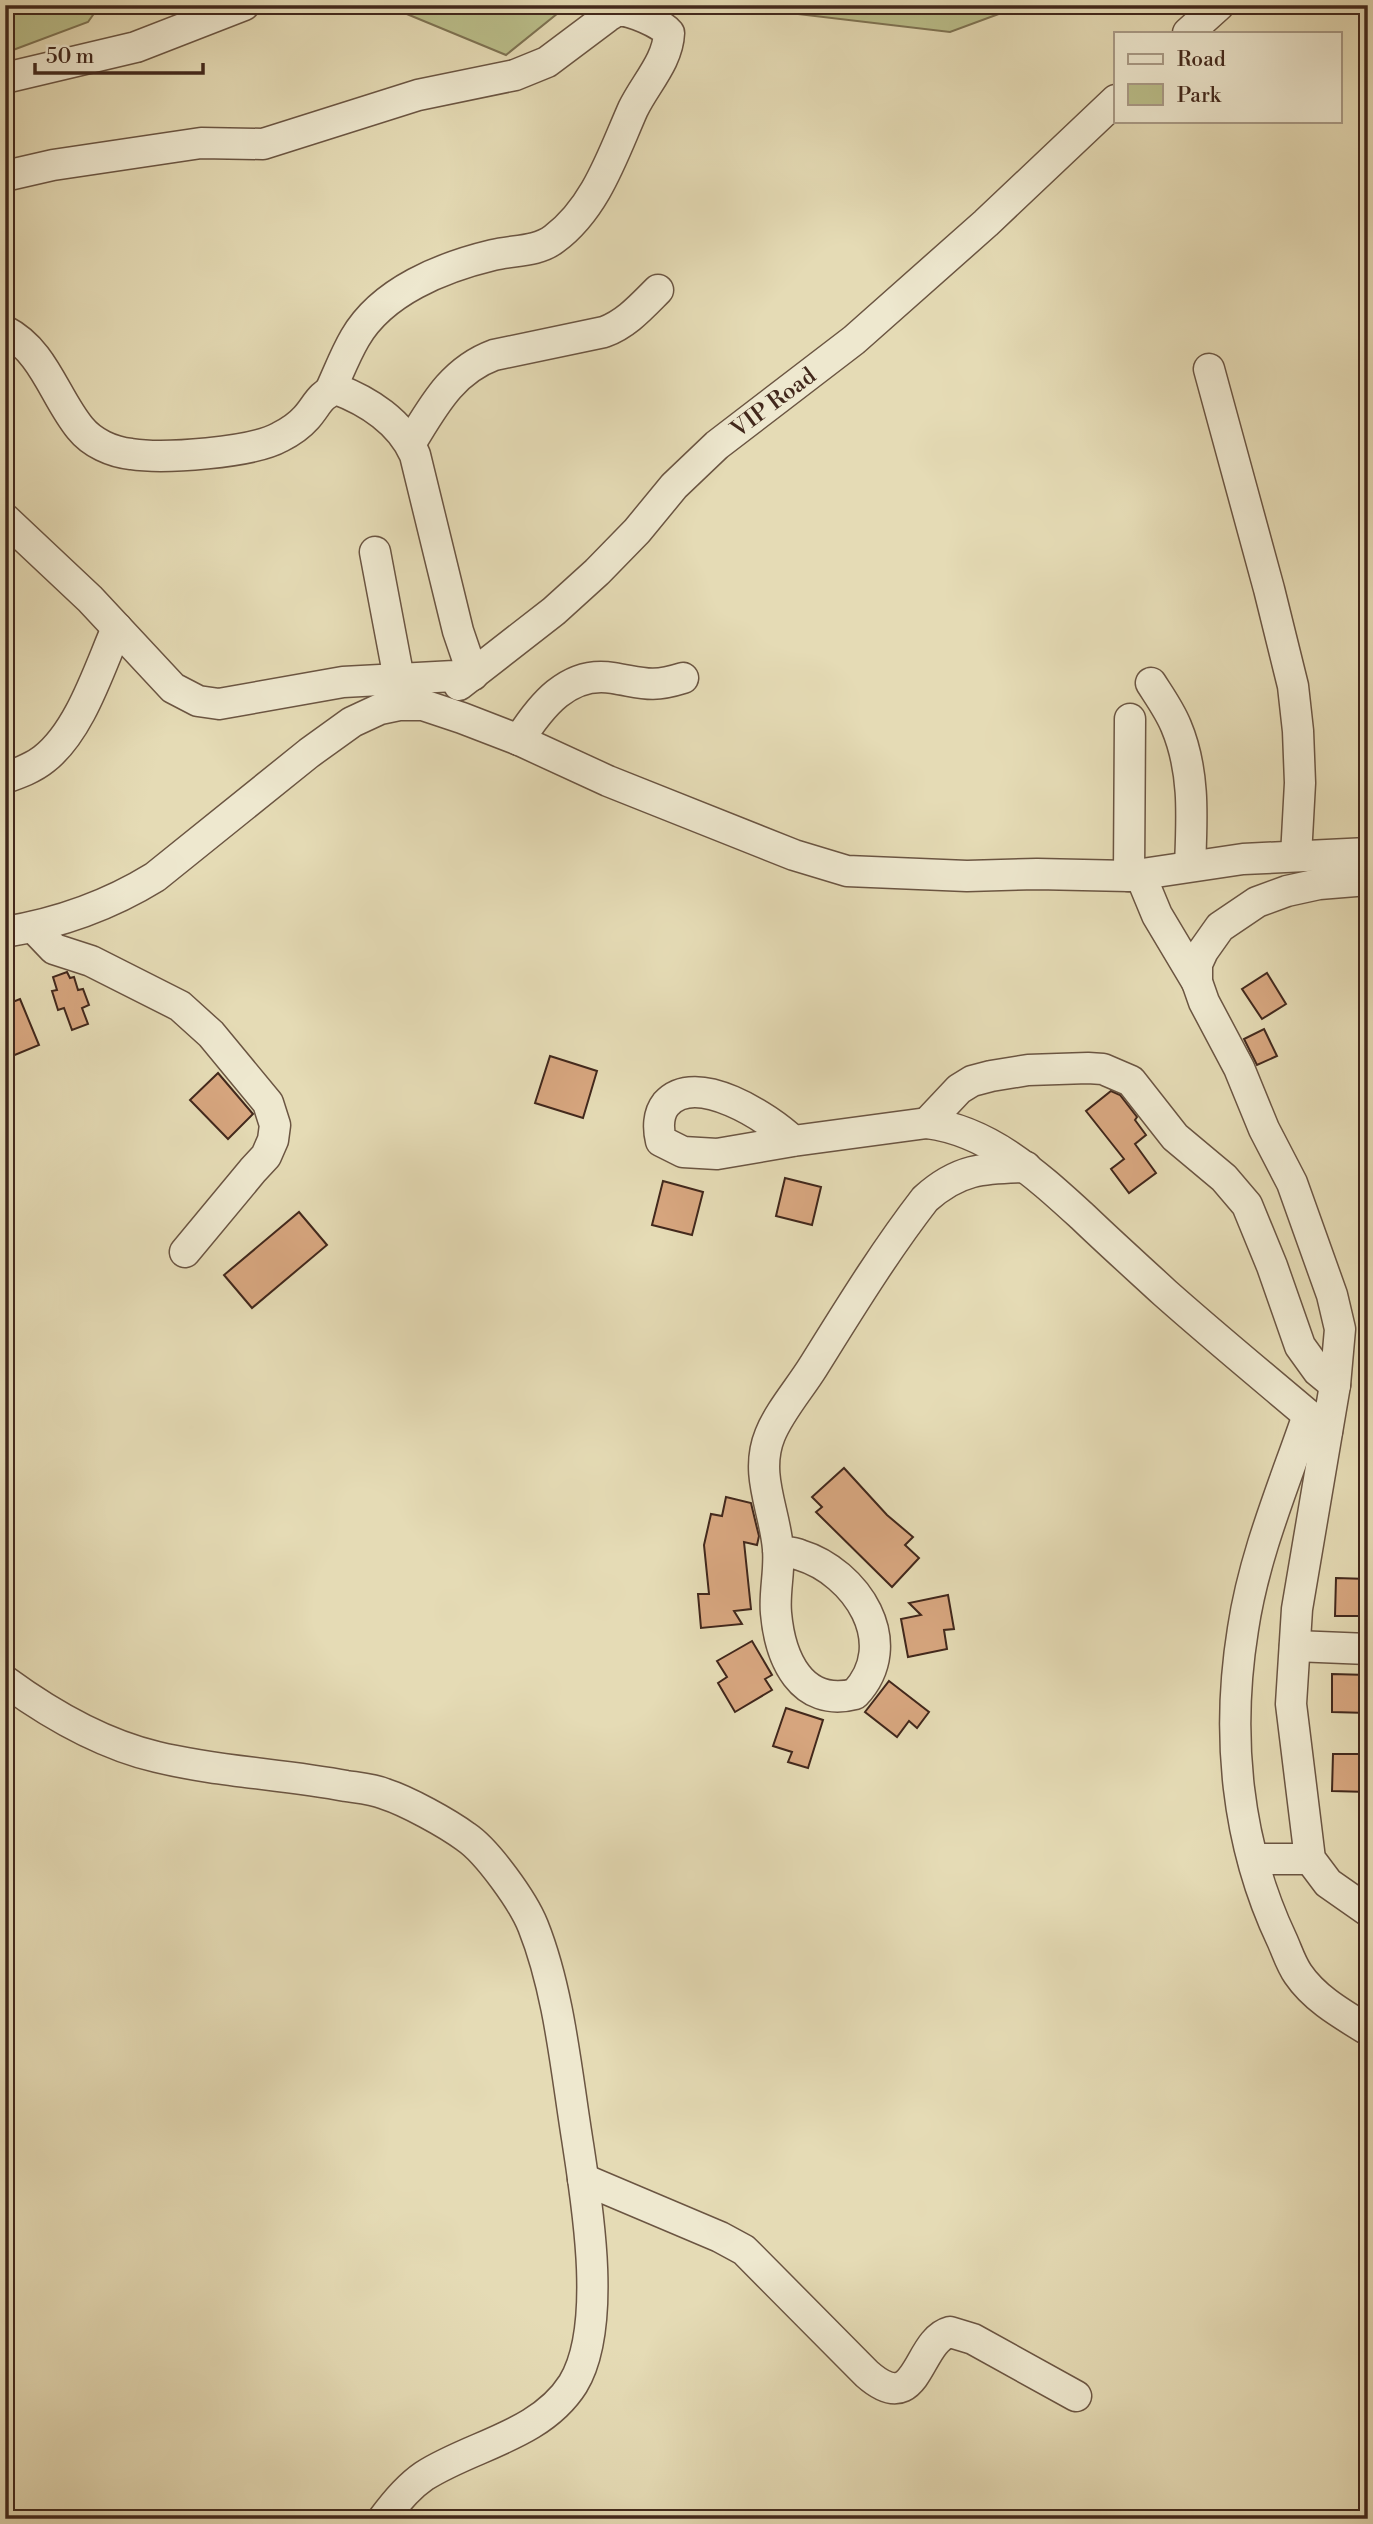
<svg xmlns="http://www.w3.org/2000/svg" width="1373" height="2524" viewBox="0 0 1373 2524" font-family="'Libre Bodoni',serif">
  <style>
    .green { fill: #babe8a; stroke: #7e7353; stroke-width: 2 }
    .building { fill: #d7a67f; stroke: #42281c; stroke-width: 2 }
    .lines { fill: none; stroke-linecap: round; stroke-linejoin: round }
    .minor-casing { stroke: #6b5542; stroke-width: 33 }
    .minor { stroke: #eee8cf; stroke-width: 30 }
    .labels { text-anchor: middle; stroke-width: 5; stroke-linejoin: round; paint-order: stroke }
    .street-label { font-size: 23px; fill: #42281c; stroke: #eee8cf }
  </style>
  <rect width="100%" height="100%" fill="#e5dbb5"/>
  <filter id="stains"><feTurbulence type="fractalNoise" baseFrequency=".00286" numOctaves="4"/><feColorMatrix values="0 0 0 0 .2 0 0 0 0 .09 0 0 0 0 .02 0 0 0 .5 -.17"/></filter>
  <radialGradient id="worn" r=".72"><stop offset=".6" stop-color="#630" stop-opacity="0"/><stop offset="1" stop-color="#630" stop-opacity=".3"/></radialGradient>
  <g class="green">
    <polygon points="5,5 100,5 88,22 5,53"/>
    <polygon points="385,5 568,5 506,55"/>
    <polygon points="723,5 1023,5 950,32"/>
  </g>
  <g class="building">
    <polygon points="67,972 70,978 74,977 78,990 83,989 89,1005 82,1008 88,1024 72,1030 64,1008 58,1010 52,991 57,990 53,977"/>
    <polygon points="1267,973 1286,1004 1262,1019 1242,989"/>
    <polygon points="20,999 39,1045 5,1059 5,1005"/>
    <polygon points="1264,1029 1277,1056 1257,1065 1244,1039"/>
    <polygon points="550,1056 597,1071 583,1118 535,1103"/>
    <polygon points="218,1073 253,1114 228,1139 190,1100"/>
    <polygon points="1111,1091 1120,1095 1137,1117 1135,1120 1146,1135 1135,1144 1156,1173 1129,1193 1111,1169 1124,1159 1086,1111"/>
    <polygon points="785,1178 821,1187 812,1225 776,1216"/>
    <polygon points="663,1181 703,1192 692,1235 652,1225"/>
    <polygon points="299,1212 327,1245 252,1308 224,1275"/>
    <polygon points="844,1468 887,1515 913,1537 905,1545 919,1558 892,1587 816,1512 822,1507 812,1497"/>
    <polygon points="726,1497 751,1503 756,1524 759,1536 757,1545 744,1542 751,1609 734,1611 742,1624 701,1628 698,1594 709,1594 704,1545 711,1514 722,1516"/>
    <polygon points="1336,1578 1368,1579 1368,1616 1335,1616"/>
    <polygon points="948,1595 954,1629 944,1630 947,1649 908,1657 901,1619 921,1615 909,1603"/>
    <polygon points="752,1641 772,1675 765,1679 772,1690 735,1712 718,1683 727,1677 717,1661"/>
    <polygon points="1332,1674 1368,1675 1368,1713 1332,1712"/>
    <polygon points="889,1681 929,1712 917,1728 909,1721 897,1737 865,1712"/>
    <polygon points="786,1708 823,1720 808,1768 788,1762 792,1752 773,1746"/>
    <polygon points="1333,1754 1368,1754 1368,1792 1332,1791"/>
  </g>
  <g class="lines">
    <defs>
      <g id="minor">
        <polyline points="1188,33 1219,5"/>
        <polyline points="5,78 136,47 244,5"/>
        <path d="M5,176L53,165L201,143L263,144L418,95L515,75L547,62L607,17C610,15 614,12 617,11C630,9 662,24 669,33C668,61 645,84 633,109C613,154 596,208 554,239C537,252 513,250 493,255C443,267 382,291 355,338C345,355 338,374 330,391"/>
        <path d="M5,331C44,351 54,396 80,428C92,443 112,452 131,454C163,459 252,453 280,437C290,432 298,427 306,418C317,406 319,395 336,389C368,401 401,422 415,455L458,631L473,675L343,682L219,704L198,701L173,688L90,599L5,519"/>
        <polyline points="1209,369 1269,589 1293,686 1298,731 1300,783 1296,856"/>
        <path d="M410,444C433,407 451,371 494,355L604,332C626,324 641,307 658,290"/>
        <polyline points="375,552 399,679"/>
        <path d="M1151,683C1160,697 1170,711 1176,726C1195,771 1192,818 1190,866"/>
        <polyline points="459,685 554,611 597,572 637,531 674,486 717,445 854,340 986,223 1116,100"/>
        <path d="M519,740C540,707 568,670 613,678C644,683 651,688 683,678"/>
        <path d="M5,778C19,773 33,768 44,759C80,731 99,669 117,628"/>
        <polyline points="1140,874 1157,915 1197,982"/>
        <polyline points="1129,876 1130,719"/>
        <polyline points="1368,880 1319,884 1287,891 1257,902 1220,927 1203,951 1197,964 1197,982 1204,1002 1239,1068 1264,1129 1292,1183 1332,1295 1340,1329 1335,1385 1297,1609 1291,1704 1310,1859 1328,1883 1368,1911"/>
        <polyline points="33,927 54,949 91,961 180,1006 211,1034 268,1103 275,1125 273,1140 266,1156 253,1170 185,1252"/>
        <path d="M5,932C60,923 108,906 155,877L309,753L352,722L380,709L399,705H423L462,718L519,740L608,781L794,855L847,871L967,876L1037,874L1129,876L1243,859L1368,853"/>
        <polyline points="927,1123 959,1089 972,1081 991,1076 1028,1070 1088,1068 1103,1069 1131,1081 1175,1137 1224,1178 1247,1205 1272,1266 1300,1346 1318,1371 1335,1385"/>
        <path d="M793,1141C769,1118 696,1070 666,1104C658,1114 658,1129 661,1141L683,1152L717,1154L793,1141L927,1123C990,1131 1038,1176 1083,1217C1110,1243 1138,1268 1165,1293C1218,1340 1273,1385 1327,1431"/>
        <path d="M1308,1415C1284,1485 1254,1555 1243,1629C1226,1734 1236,1843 1282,1940C1287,1951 1291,1964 1298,1974C1315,1999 1342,2014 1368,2030"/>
        <path d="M778,1551C785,1552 793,1552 800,1555C856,1572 903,1643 855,1694C801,1708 780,1658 776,1613C774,1592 780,1571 778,1549C775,1510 754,1474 770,1435C779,1412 800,1388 813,1367C848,1311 884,1252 925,1199C958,1169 983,1168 1026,1167"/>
        <polyline points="1295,1646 1368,1649"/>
        <path d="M5,1681C50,1714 102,1744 157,1757C219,1772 284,1774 346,1786C359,1788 373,1789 385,1794C407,1801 447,1823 466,1837C487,1851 523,1901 533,1926C559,1991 566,2069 577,2138C587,2203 608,2327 573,2384C540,2436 472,2445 424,2476C408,2487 394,2504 383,2519"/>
        <polyline points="1253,1859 1310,1859"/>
        <path d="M583,2179L720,2237L744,2250L867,2374C919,2420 916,2341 950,2332L973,2339L1076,2396"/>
      </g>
    </defs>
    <use href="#minor" class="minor-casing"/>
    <use href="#minor" class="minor"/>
  </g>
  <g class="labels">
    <g class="street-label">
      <text transform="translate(773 402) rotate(-37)" y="8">VIP Road</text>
    </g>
  </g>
  <rect width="1373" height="2524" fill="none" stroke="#e5dbb5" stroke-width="28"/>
  <rect x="7" y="7" width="1359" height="2510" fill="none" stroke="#42281c" stroke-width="3.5"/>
  <rect x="14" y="14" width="1345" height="2496" fill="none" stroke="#42281c" stroke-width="2"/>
  <rect x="1114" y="32" width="228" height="91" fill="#eee8cf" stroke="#a99b87" stroke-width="2"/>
  <rect x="1128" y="54" width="35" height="10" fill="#eee8cf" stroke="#a99b87" stroke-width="2"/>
  <text x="1177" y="66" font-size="21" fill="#42281c">Road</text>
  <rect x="1128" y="84" width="35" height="21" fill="#babe8a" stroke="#a99b87" stroke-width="2"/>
  <text x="1177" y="102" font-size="21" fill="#42281c">Park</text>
  <path d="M35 63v10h168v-10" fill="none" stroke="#42281c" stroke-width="3.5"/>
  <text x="46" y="63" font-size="21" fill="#42281c" stroke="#eee8cf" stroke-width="5" paint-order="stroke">50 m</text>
  <rect width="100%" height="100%" filter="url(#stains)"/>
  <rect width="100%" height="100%" fill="url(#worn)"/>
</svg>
